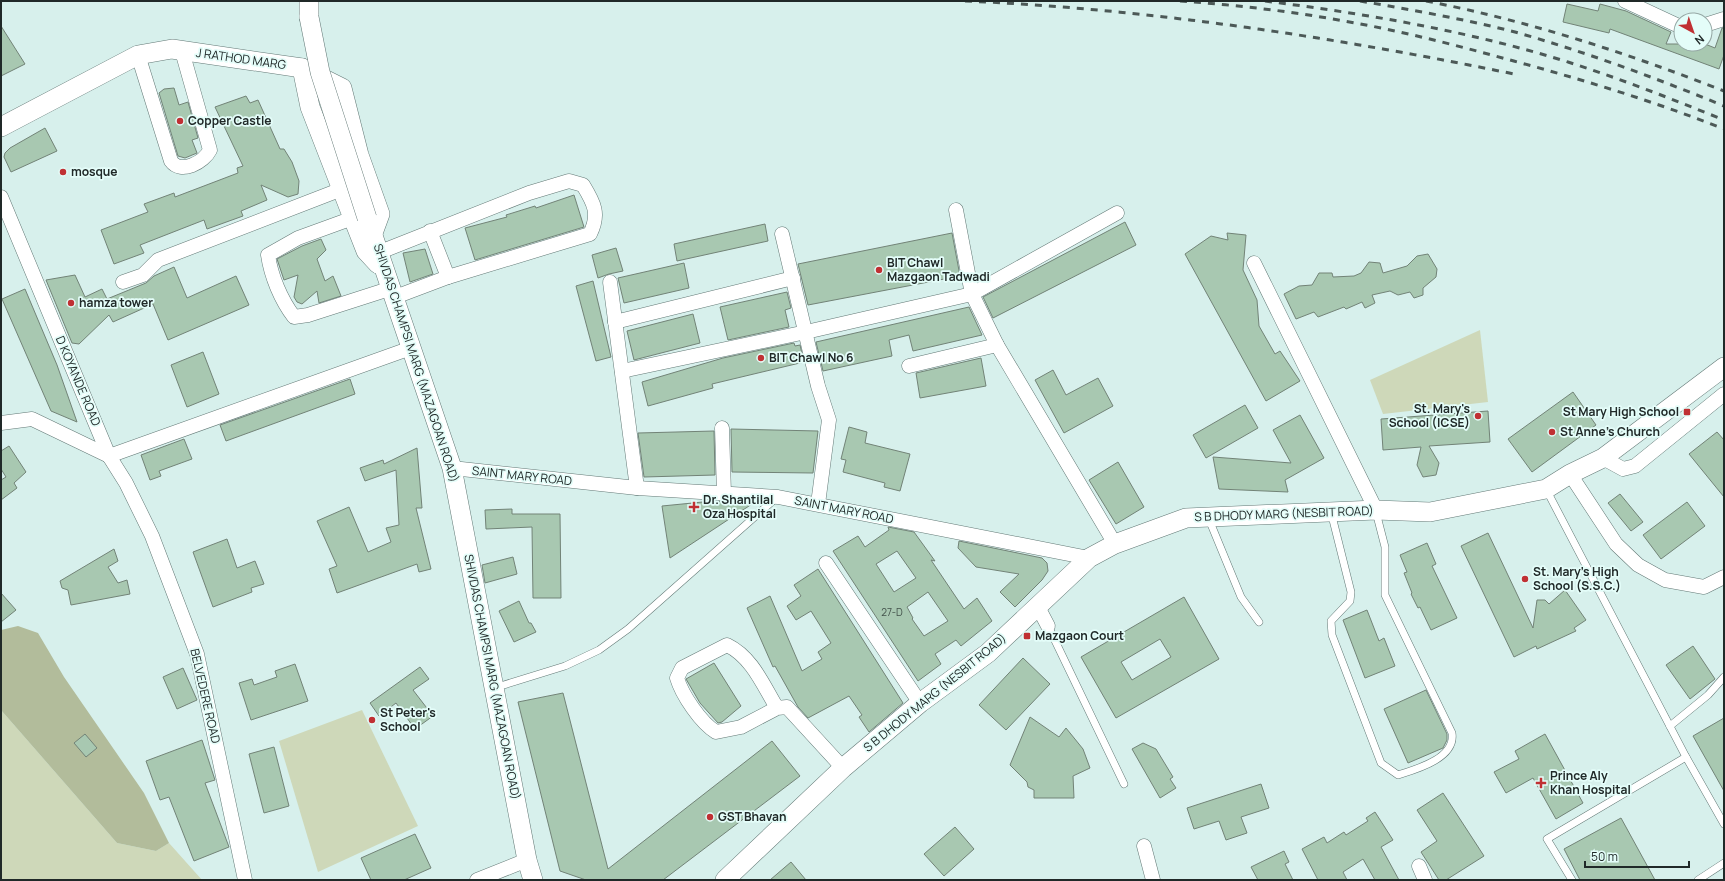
<svg xmlns="http://www.w3.org/2000/svg" width="1725" height="881" viewBox="0 0 1725 881" font-family="Manrope,sans-serif">
  <style>
    .green { fill: #ced8b9 }
    .forest { fill: #b2bc9b }
    .building { fill: #a8c8b1; stroke: #728377; fill-rule: evenodd }
    .lines { fill: none; stroke-linecap: round; stroke-linejoin: round }
    .lane-casing { stroke: #637976; stroke-width: 8 }
    .street-casing { stroke: #637976; stroke-width: 15 }
    .secondary-casing { stroke: #637976; stroke-width: 20 }
    .lane { stroke: #fff; stroke-width: 7 }
    .street { stroke: #fff; stroke-width: 14 }
    .secondary { stroke: #fff; stroke-width: 19 }
    .rail { stroke: #4c5957; stroke-width: 3; stroke-dasharray: 7 7; stroke-linecap: butt }
    .secondary-bridge-casing { stroke: #637976; stroke-width: 20; stroke-linecap: butt }
    .secondary-bridge { stroke: #fff; stroke-width: 19 }
    .poi-dot { fill: #c03033; stroke: #e4fdf9; stroke-width: 1.5 }
    .labels { text-anchor: middle; stroke-width: 3.5; stroke-linejoin: round; paint-order: stroke }
    .number-label { font-size: 10px; fill: #42514a }
    .street-label { font-size: 12px; fill: #202928; stroke: #e4fdf9 }
    .poi-label { font-size: 12px; font-weight: bold; fill: #202928; stroke: #e4fdf9; text-anchor: start }
  </style>
  <rect width="100%" height="100%" fill="#d7f0ec"/>
  <g class="green">
    <polygon points="1480,330 1488,402 1383,414 1370,380"/>
    <polygon points="1,710 117,843 156,851 169,843 202,880 1,880"/>
    <polygon points="362,710 418,826 318,872 279,741"/>
  </g>
  <polygon class="forest" points="18,626 38,633 64,677 144,793 169,843 156,851 117,843 1,710 1,630"/>
  <g class="building">
    <polygon points="1567,4 1598,11 1600,4 1626,11 1671,32 1666,44 1705,44 1715,48 1722,28 1724,28 1724,55 1719,69 1610,29 1609,33 1563,22"/>
    <polygon points="1,26 25,64 1,76"/>
    <polygon points="174,88 179,105 188,102 198,138 192,140 197,153 185,158 178,156 159,93 164,89"/>
    <polygon points="246,96 250,103 258,100 280,149 284,149 292,162 299,181 298,194 288,197 261,185 267,200 241,211 243,216 207,229 204,220 140,245 144,253 114,264 101,230 148,212 144,204 174,193 175,197 238,173 237,168 243,166 215,107"/>
    <polygon points="45,128 57,151 11,172 4,157 5,153 10,148"/>
    <polygon points="574,195 584,227 475,260 465,228 507,217 506,215 535,206 536,208"/>
    <polygon points="1125,222 1136,245 993,318 983,297"/>
    <polygon points="765,224 768,241 677,261 674,244"/>
    <polygon points="952,233 960,276 808,305 798,264"/>
    <polygon points="1227,233 1246,235 1243,270 1257,300 1259,326 1275,354 1280,351 1300,381 1266,401 1185,254 1211,236 1228,240"/>
    <polygon points="321,239 326,250 317,259 325,281 333,276 341,296 319,303 317,291 302,304 297,302 294,297 298,275 284,280 277,259 302,246"/>
    <polygon points="616,248 623,271 609,274 598,278 592,255"/>
    <polygon points="425,249 433,274 410,282 403,253"/>
    <polygon points="1428,254 1437,269 1436,277 1423,288 1423,295 1414,298 1410,292 1398,295 1390,291 1372,295 1375,303 1365,308 1362,302 1346,309 1344,307 1318,317 1314,312 1296,319 1284,294 1299,286 1312,285 1319,273 1332,273 1333,277 1354,276 1361,273 1369,262 1380,263 1383,273 1407,266 1417,256"/>
    <polygon points="684,263 689,288 624,303 618,278"/>
    <polygon points="174,267 187,298 236,276 249,305 168,340 153,304 113,322 109,315 79,344 72,343 46,280 75,275 85,297 102,289 107,299 146,283 154,276"/>
    <polygon points="593,281 611,357 596,361 576,286"/>
    <polygon points="25,289 57,365 77,422 51,411 2,299"/>
    <polygon points="787,292 791,308 785,310 789,327 728,340 720,307"/>
    <polygon points="969,307 982,335 913,351 909,335 889,340 892,356 823,371 816,342"/>
    <polygon points="693,314 700,343 634,360 627,331"/>
    <polygon points="794,343 795,346 800,345 804,362 712,384 713,388 648,406 642,382 723,358"/>
    <polygon points="203,352 219,394 187,407 171,365"/>
    <polygon points="981,358 986,386 920,398 916,373"/>
    <polygon points="1053,370 1066,395 1098,378 1113,406 1064,433 1035,380"/>
    <polygon points="350,379 355,394 226,441 220,425"/>
    <polygon points="1573,392 1596,425 1532,472 1508,439"/>
    <polygon points="1245,405 1258,428 1206,458 1193,435"/>
    <polygon points="1488,411 1490,442 1429,446 1439,463 1436,475 1423,477 1417,465 1421,447 1383,450 1381,419"/>
    <polygon points="1300,415 1324,458 1285,480 1288,492 1219,489 1213,457 1291,463 1273,430"/>
    <polygon points="849,427 867,432 865,443 910,454 900,491 884,487 885,483 843,472 846,460 841,459"/>
    <polygon points="731,429 818,431 813,473 732,472"/>
    <polygon points="714,431 715,475 644,477 638,433"/>
    <polygon points="1717,432 1724,440 1724,497 1689,454"/>
    <polygon points="184,439 192,459 159,471 161,476 150,480 141,455"/>
    <polygon points="9,446 26,472 14,483 17,488 1,500 1,480 6,477 1,469 1,451"/>
    <polygon points="417,448 422,508 416,508 431,569 419,572 417,564 337,593 329,569 337,566 317,521 349,507 368,552 391,542 386,528 399,525 396,470 365,481 360,468 383,460 384,464"/>
    <polygon points="1118,462 1144,507 1116,524 1089,480"/>
    <polygon points="1620,494 1643,522 1631,531 1608,503"/>
    <polygon points="713,501 752,504 670,558 662,506"/>
    <polygon points="1687,502 1705,526 1661,559 1643,535"/>
    <polygon points="512,509 512,514 560,514 561,598 533,598 532,527 486,529 485,510"/>
    <path d="M888,527L914,532L935,561L931,560L964,609L977,598L992,621L961,646L956,640L935,654L941,664L918,681L833,551L858,536L865,547L889,530ZM897,551L916,578L894,592L876,564ZM928,592L948,621L924,636L912,619L913,618L907,607Z"/>
    <polygon points="1488,533 1533,628 1537,600 1545,600 1549,604 1565,590 1586,620 1574,628 1576,631 1537,649 1536,646 1514,657 1461,546"/>
    <polygon points="227,539 237,568 255,561 264,584 251,588 252,592 213,607 193,552"/>
    <polygon points="959,541 1042,558 1047,563 1048,571 1042,580 1015,607 1000,592 1019,574 976,567 958,548"/>
    <polygon points="1427,543 1436,564 1432,566 1457,618 1431,630 1420,607 1418,608 1411,594 1412,593 1404,573 1407,572 1400,555"/>
    <polygon points="114,549 118,561 108,567 118,583 127,580 130,594 71,605 68,590 62,588 60,581"/>
    <polygon points="513,557 517,574 485,583 482,565"/>
    <polygon points="818,569 903,703 869,732 859,717 862,715 849,696 808,718 798,707 775,666 773,667 747,608 770,596 802,671 822,659 818,652 831,643 811,611 796,620 787,606 801,596 794,585"/>
    <polygon points="1,593 16,610 1,622"/>
    <path d="M1184,597L1219,659L1116,718L1081,657ZM1160,639L1171,657L1132,680L1121,662Z"/>
    <polygon points="519,601 529,623 531,623 536,632 514,642 499,611"/>
    <polygon points="1367,610 1379,641 1384,638 1395,666 1365,678 1343,620"/>
    <polygon points="1693,646 1715,679 1690,699 1666,665"/>
    <polygon points="1023,658 1050,684 1006,730 979,705"/>
    <polygon points="714,663 741,706 722,722 718,723 700,703 686,679"/>
    <polygon points="295,664 308,701 251,720 239,683 252,679 254,685 277,677 275,671"/>
    <polygon points="420,667 429,679 413,690 433,716 415,729 396,703 379,716 370,703"/>
    <polygon points="183,668 197,700 177,709 163,677"/>
    <polygon points="1426,690 1447,734 1447,740 1443,748 1408,763 1384,709"/>
    <polygon points="563,693 608,869 772,741 800,776 663,880 586,880 560,871 518,702"/>
    <polygon points="1030,717 1059,737 1066,728 1083,749 1090,768 1073,776 1074,798 1034,798 1034,790 1028,787 1027,782 1010,765"/>
    <polygon points="1724,718 1724,791 1693,736"/>
    <polygon points="85,734 97,748 86,757 74,743"/>
    <polygon points="1545,734 1583,803 1556,819 1533,778 1506,793 1494,772 1519,759 1515,751"/>
    <polygon points="202,740 215,780 205,783 229,847 194,861 169,797 160,800 146,761"/>
    <polygon points="1143,743 1156,749 1173,777 1170,779 1176,788 1160,798 1132,749"/>
    <polygon points="274,747 289,806 264,813 249,754"/>
    <polygon points="1261,784 1269,808 1241,817 1247,833 1226,840 1219,821 1194,829 1187,808"/>
    <polygon points="1443,793 1484,856 1446,880 1439,880 1421,852 1437,841 1417,810"/>
    <polygon points="1375,812 1393,840 1381,847 1399,880 1375,880 1363,859 1343,872 1347,880 1318,880 1302,849 1324,837 1327,843 1344,832 1346,835 1368,821 1366,818"/>
    <polygon points="1621,818 1655,880 1580,880 1564,849"/>
    <polygon points="955,827 974,849 944,876 924,854"/>
    <polygon points="415,834 431,868 404,880 371,880 361,858"/>
    <polygon points="1284,851 1289,862 1285,864 1293,880 1258,880 1251,867"/>
    <polygon points="791,862 806,880 770,880"/>
  </g>
  <g class="lines">
    <defs>
      <g id="lane">
        <polyline points="1546,489 1686,757 1724,824"/>
        <path d="M1331,512L1351,592L1350,601L1331,621L1332,635L1381,763L1398,775C1417,769 1456,758 1452,733L1385,595V547L1376,512"/>
        <polyline points="1208,517 1241,597 1259,622"/>
        <polyline points="1048,626 1124,784"/>
        <polyline points="494,688 565,666 599,650 628,629 776,498"/>
        <polyline points="1670,726 1708,695 1724,677"/>
        <polyline points="1572,880 1547,839 1686,757"/>
        <polyline points="1698,880 1724,863"/>
      </g>
      <g id="street">
        <polyline points="1625,1 1681,27"/>
        <polyline points="1705,25 1724,19"/>
        <path d="M138,55L171,161C181,175 204,162 210,150L182,51"/>
        <polyline points="1,197 109,456 126,483 152,536 197,654 245,880"/>
        <polyline points="956,210 972,294 997,345 1115,544"/>
        <path d="M353,218L298,238L268,255C271,276 281,300 294,317L308,315L392,288"/>
        <polyline points="430,231 448,277"/>
        <polyline points="782,234 818,386 829,420 818,504"/>
        <path d="M380,252L529,193L569,181L583,185C594,203 600,214 590,234L448,277L395,297"/>
        <polyline points="1254,263 1376,510"/>
        <polyline points="123,282 143,275 158,260 342,189"/>
        <polyline points="610,282 637,488"/>
        <polyline points="615,322 793,278"/>
        <polyline points="909,366 997,345"/>
        <polyline points="622,371 806,332 972,294 1117,213"/>
        <polyline points="1,423 32,419 109,456"/>
        <polyline points="722,428 724,494"/>
        <polyline points="109,456 411,348"/>
        <polyline points="1603,458 1623,469 1635,466 1724,394"/>
        <polyline points="452,468 637,488 778,497 1089,558"/>
        <polyline points="1570,474 1616,544 1638,565 1665,580 1704,587 1724,577"/>
        <polyline points="826,563 920,703"/>
        <polyline points="1038,607 1048,626"/>
        <path d="M777,708C763,685 752,657 727,645L682,668L677,678C682,695 701,723 716,732L741,727L777,708L787,707L843,768"/>
        <polyline points="1144,846 1153,880"/>
        <polyline points="1419,866 1425,880"/>
        <polyline points="477,880 527,860"/>
      </g>
      <g id="secondary">
        <polyline points="309,17 309,1"/>
        <polyline points="302,68 310,107 353,218 366,251 378,264"/>
        <polyline points="1,127 138,55 172,49 302,68 342,88 359,155 380,214 373,233"/>
        <polyline points="367,218 452,468 527,860 533,880"/>
        <polyline points="725,880 843,768 920,703 988,653 1089,558 1115,544 1186,518 1376,510 1430,512 1546,489 1570,474 1603,458 1724,367"/>
      </g>
    </defs>
    <use href="#lane" class="lane-casing"/>
    <use href="#street" class="street-casing"/>
    <use href="#secondary" class="secondary-casing"/>
    <use href="#lane" class="lane"/>
    <use href="#street" class="street"/>
    <use href="#secondary" class="secondary"/>
    <g class="rail">
      <path d="M965,1C1150,9 1333,37 1514,74"/>
      <path d="M1180,1C1235,5 1290,11 1344,21C1408,32 1470,49 1532,66C1597,84 1661,104 1724,129"/>
      <path d="M1265,1C1367,14 1469,31 1568,62C1621,79 1672,99 1724,120"/>
      <path d="M1360,1C1412,10 1464,19 1515,32C1586,52 1656,78 1724,106"/>
      <path d="M1426,1C1529,21 1627,53 1724,91"/>
    </g>
    <defs>
      <polyline id="secondary-bridge" points="309,17 320,72 367,218"/>
    </defs>
    <use href="#secondary-bridge" class="secondary-bridge-casing"/>
    <use href="#secondary-bridge" class="secondary-bridge"/>
  </g>
  <g class="poi-dot">
    <circle cx="180" cy="121" r="4"/>
    <circle cx="63" cy="172" r="4"/>
    <circle cx="879" cy="270" r="4"/>
    <circle cx="71" cy="303" r="4"/>
    <circle cx="761" cy="358" r="4"/>
    <rect x="1683" y="408" width="8" height="8" rx="2"/>
    <circle cx="1478" cy="416" r="4"/>
    <circle cx="1552" cy="432" r="4"/>
    <path d="M692 501h4v4h4v4h-4v4h-4v-4h-4v-4h4z"/>
    <circle cx="1525" cy="579" r="4"/>
    <rect x="1023" y="632" width="8" height="8" rx="2"/>
    <circle cx="372" cy="720" r="4"/>
    <path d="M1539 777h4v4h4v4h-4v4h-4v-4h-4v-4h4z"/>
    <circle cx="710" cy="817" r="4"/>
  </g>
  <g class="labels">
    <g class="number-label">
      <text x="892" y="616">27-D</text>
    </g>
    <g class="street-label">
      <text transform="translate(241 59) rotate(8)" y="4">J RATHOD MARG</text>
      <text transform="translate(416 363) rotate(72)" y="4">SHIVDAS CHAMPSI MARG (MAZAGOAN ROAD)</text>
      <text transform="translate(78 381) rotate(67)" y="4">D KOYANDE ROAD</text>
      <text transform="translate(522 476) rotate(6)" y="4">SAINT MARY ROAD</text>
      <text transform="translate(844 510) rotate(11)" y="4">SAINT MARY ROAD</text>
      <text transform="translate(1284 514) rotate(-2)" y="4">S B DHODY MARG (NESBIT ROAD)</text>
      <text transform="translate(492 677) rotate(79)" y="4">SHIVDAS CHAMPSI MARG (MAZAGOAN ROAD)</text>
      <text transform="translate(935 693) rotate(-39)" y="4">S B DHODY MARG (NESBIT ROAD)</text>
      <text transform="translate(205 696) rotate(77)" y="4">BELVEDERE ROAD</text>
    </g>
    <g class="poi-label">
      <text x="188" y="125">Copper Castle</text>
      <text x="71" y="176">mosque</text>
      <text x="887" y="267">BIT Chawl<tspan x="887" dy="14">Mazgaon Tadwadi</tspan></text>
      <text x="79" y="307">hamza tower</text>
      <text x="769" y="362">BIT Chawl No 6</text>
      <text x="1470" y="413" text-anchor="end">St. Mary's<tspan x="1470" dy="14">School (ICSE)</tspan></text>
      <text x="1679" y="416" text-anchor="end">St Mary High School</text>
      <text x="1560" y="436">St Anne's Church</text>
      <text x="703" y="504">Dr. Shantilal<tspan x="703" dy="14">Oza Hospital</tspan></text>
      <text x="1533" y="576">St. Mary's High<tspan x="1533" dy="14">School (S.S.C.)</tspan></text>
      <text x="1035" y="640">Mazgaon Court</text>
      <text x="380" y="717">St Peter's<tspan x="380" dy="14">School</tspan></text>
      <text x="1550" y="780">Prince Aly<tspan x="1550" dy="14">Khan Hospital</tspan></text>
      <text x="718" y="821">GST Bhavan</text>
    </g>
  </g>
  <rect width="1725" height="881" fill="none" stroke="#202928" stroke-width="4"/>
  <g transform="translate(1693 32) rotate(140)"><circle r="19" fill="#e4fdf9" stroke="#96a8a5"/>
  <path d="M0-3L7 15L0 10L-7 15Z" fill="#c03033"/>
  <text y="-6" font-size="11" font-weight="bold" text-anchor="middle" fill="#202928">N</text>
  </g>
  <path d="M1585 861v6h104v-6" fill="none" stroke="#202928" stroke-width="2"/>
  <text x="1591" y="861" font-size="12" fill="#202928" stroke="#e4fdf9" stroke-width="3" paint-order="stroke">50 m</text>
</svg>
